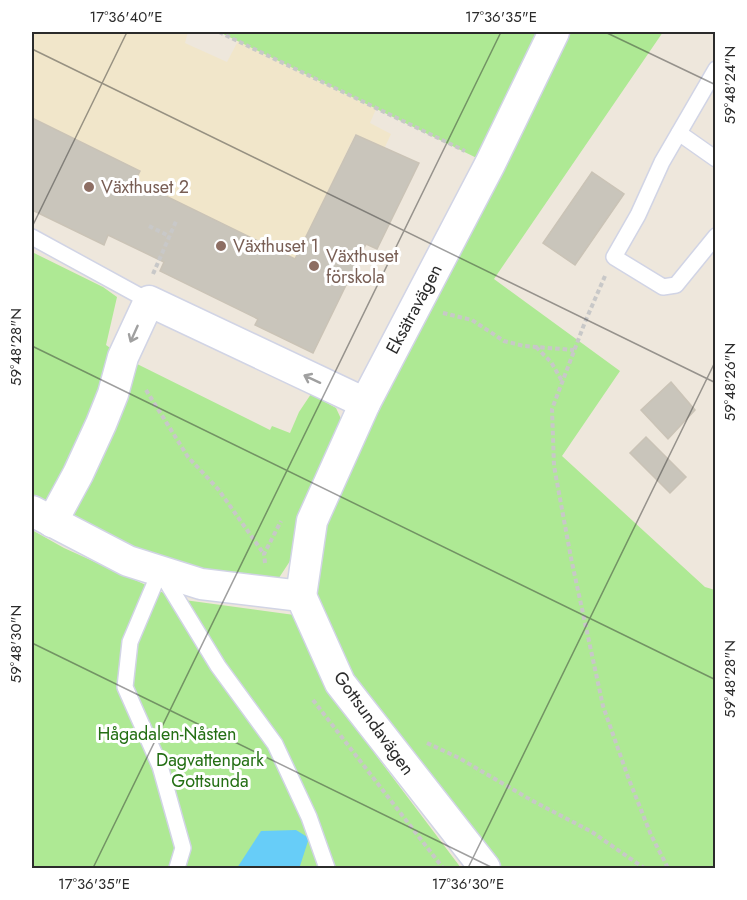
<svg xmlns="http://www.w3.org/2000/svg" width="747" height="900" viewBox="0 0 747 900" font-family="Jost,sans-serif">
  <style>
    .education { fill: #f1e6ca }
    .green { fill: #aee994 }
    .water { fill: #67cdf8 }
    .building { fill: #c9c5bb; stroke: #cac3b6; stroke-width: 1.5 }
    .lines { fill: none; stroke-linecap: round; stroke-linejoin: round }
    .lane-casing { stroke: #d1d4e5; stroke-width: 18 }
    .street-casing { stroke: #d1d4e5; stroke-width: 33 }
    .path { stroke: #c8c8c8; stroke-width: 4; stroke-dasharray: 4.5 3; stroke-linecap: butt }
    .lane { stroke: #fff; stroke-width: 15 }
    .street { stroke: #fff; stroke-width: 30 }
    .oneway { stroke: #a0a0a0 }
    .ticks { fill: none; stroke: #2b2b2b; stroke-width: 1.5; stroke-opacity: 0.45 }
    .education-dot { fill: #8d6e63; stroke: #fff; stroke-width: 2 }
    .labels { text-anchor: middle; stroke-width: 6; stroke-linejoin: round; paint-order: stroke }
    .education-label { font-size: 18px; fill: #785e54; stroke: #fff; text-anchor: start }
    .street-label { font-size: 18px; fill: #2b2b2b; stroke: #fff }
    .park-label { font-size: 18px; fill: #246f14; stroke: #fff }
    .neatline { fill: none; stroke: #2b2b2b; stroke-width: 2 }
    .ticks-label { font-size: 15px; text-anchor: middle; fill: #2b2b2b }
  </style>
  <rect width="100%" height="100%" fill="#eee7dc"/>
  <polygon class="education" points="32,32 188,32 185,43 227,62 238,41 376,109 370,123 391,134 384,149 355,135 295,259 191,208 184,222 135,181 140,171 32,118"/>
  <g class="green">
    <polygon points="219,32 663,32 494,279 620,371 562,456 705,587 715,590 715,868 485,868 345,690 375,754 461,868 32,868 32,530 64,548 177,599 309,617 312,521 489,164"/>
    <polygon points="32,252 103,287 117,297 106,345 123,357 270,430 272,426 290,433 299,412 311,394 336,408 343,423 292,558 269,593 201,584 32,511"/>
  </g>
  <polygon class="water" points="296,830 309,838 300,866 295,868 237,868 261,831"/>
  <g class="building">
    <polygon points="32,118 140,171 135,181 295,259 356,135 419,163 377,249 366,244 313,353 255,325 258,319 160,271 164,262 108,235 104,245 32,210"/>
    <polygon points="592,172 624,194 575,265 543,243"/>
    <polygon points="671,382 695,410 668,439 641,410"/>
    <polygon points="646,437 686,477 670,493 630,453"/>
  </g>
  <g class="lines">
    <defs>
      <g id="lane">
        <polyline points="716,69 662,162 638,215 614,257 663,287 676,285 716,236"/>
        <polyline points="679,133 716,159"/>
        <polyline points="32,237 149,301"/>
        <polyline points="177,868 183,848 160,766 125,687 130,642 160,571 218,666 275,744 309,817 327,868"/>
      </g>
      <g id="street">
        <polyline points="32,511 128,561 201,584 301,596 340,683 485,868"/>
        <polyline points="52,522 78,474 101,424 113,394 123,357 149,301 365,403"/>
        <polyline points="301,596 312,521 365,403 490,164 554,32"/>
      </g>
    </defs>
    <use href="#lane" class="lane-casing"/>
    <use href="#street" class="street-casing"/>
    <g class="path">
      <polyline points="219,32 465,151"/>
      <polyline points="149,226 169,236"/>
      <polyline points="153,274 177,219"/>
      <polyline points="605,276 585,322 552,409 554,466 571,558 603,706 628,777 651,835 668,868"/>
      <polyline points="443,313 472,320 504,341 524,346 574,350"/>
      <polyline points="536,347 551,362 562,381"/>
      <polyline points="146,390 188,457 218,489 264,554"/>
      <polyline points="265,563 264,554 281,521"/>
      <polyline points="313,700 443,868"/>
      <polyline points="427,743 459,758 531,800 592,832 644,868"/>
    </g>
    <use href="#lane" class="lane"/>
    <use href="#street" class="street"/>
  </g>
  <defs><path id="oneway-shaft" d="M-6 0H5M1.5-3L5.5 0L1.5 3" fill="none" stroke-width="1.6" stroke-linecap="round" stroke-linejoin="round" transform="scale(1.5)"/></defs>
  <g class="oneway">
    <use href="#oneway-shaft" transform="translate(134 334) rotate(114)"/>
    <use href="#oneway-shaft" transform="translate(312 379) rotate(-155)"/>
  </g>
  <path class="ticks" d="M605,32L716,85M32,49L716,383M32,227L127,32M32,346L716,680M32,643L493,868M93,868L501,32M468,868L716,360"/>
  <g class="education-dot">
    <circle cx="89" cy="187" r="6"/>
    <circle cx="221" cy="246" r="6"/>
    <circle cx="314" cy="266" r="6"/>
  </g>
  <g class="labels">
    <g class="education-label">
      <text x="101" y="193">Växthuset 2</text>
      <text x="233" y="252">Växthuset 1</text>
      <text x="326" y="262">Växthuset<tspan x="326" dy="21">förskola</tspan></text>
    </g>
    <g class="street-label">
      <text transform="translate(414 309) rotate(-62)" y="6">Eksätravägen</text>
      <text transform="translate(374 723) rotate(54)" y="6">Gottsundavägen</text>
    </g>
    <g class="park-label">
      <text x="167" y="740">Hågadalen-Nåsten</text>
      <text x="210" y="766">Dagvattenpark<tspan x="210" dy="21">Gottsunda</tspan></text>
    </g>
  </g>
  <rect width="747" height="900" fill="none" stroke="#ffffff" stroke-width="66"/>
  <rect x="33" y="33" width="681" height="834" class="neatline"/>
  <g class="ticks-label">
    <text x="126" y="22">17°36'40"E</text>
    <text x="501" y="22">17°36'35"E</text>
    <text transform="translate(730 85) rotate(-90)" y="5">59°48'24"N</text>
    <text transform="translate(16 347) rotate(-90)" y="5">59°48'28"N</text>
    <text transform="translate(730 382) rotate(-90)" y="5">59°48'26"N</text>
    <text transform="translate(16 644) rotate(-90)" y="5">59°48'30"N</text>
    <text transform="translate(730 679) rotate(-90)" y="5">59°48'28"N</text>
    <text x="94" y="889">17°36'35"E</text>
    <text x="468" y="889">17°36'30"E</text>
  </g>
</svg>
